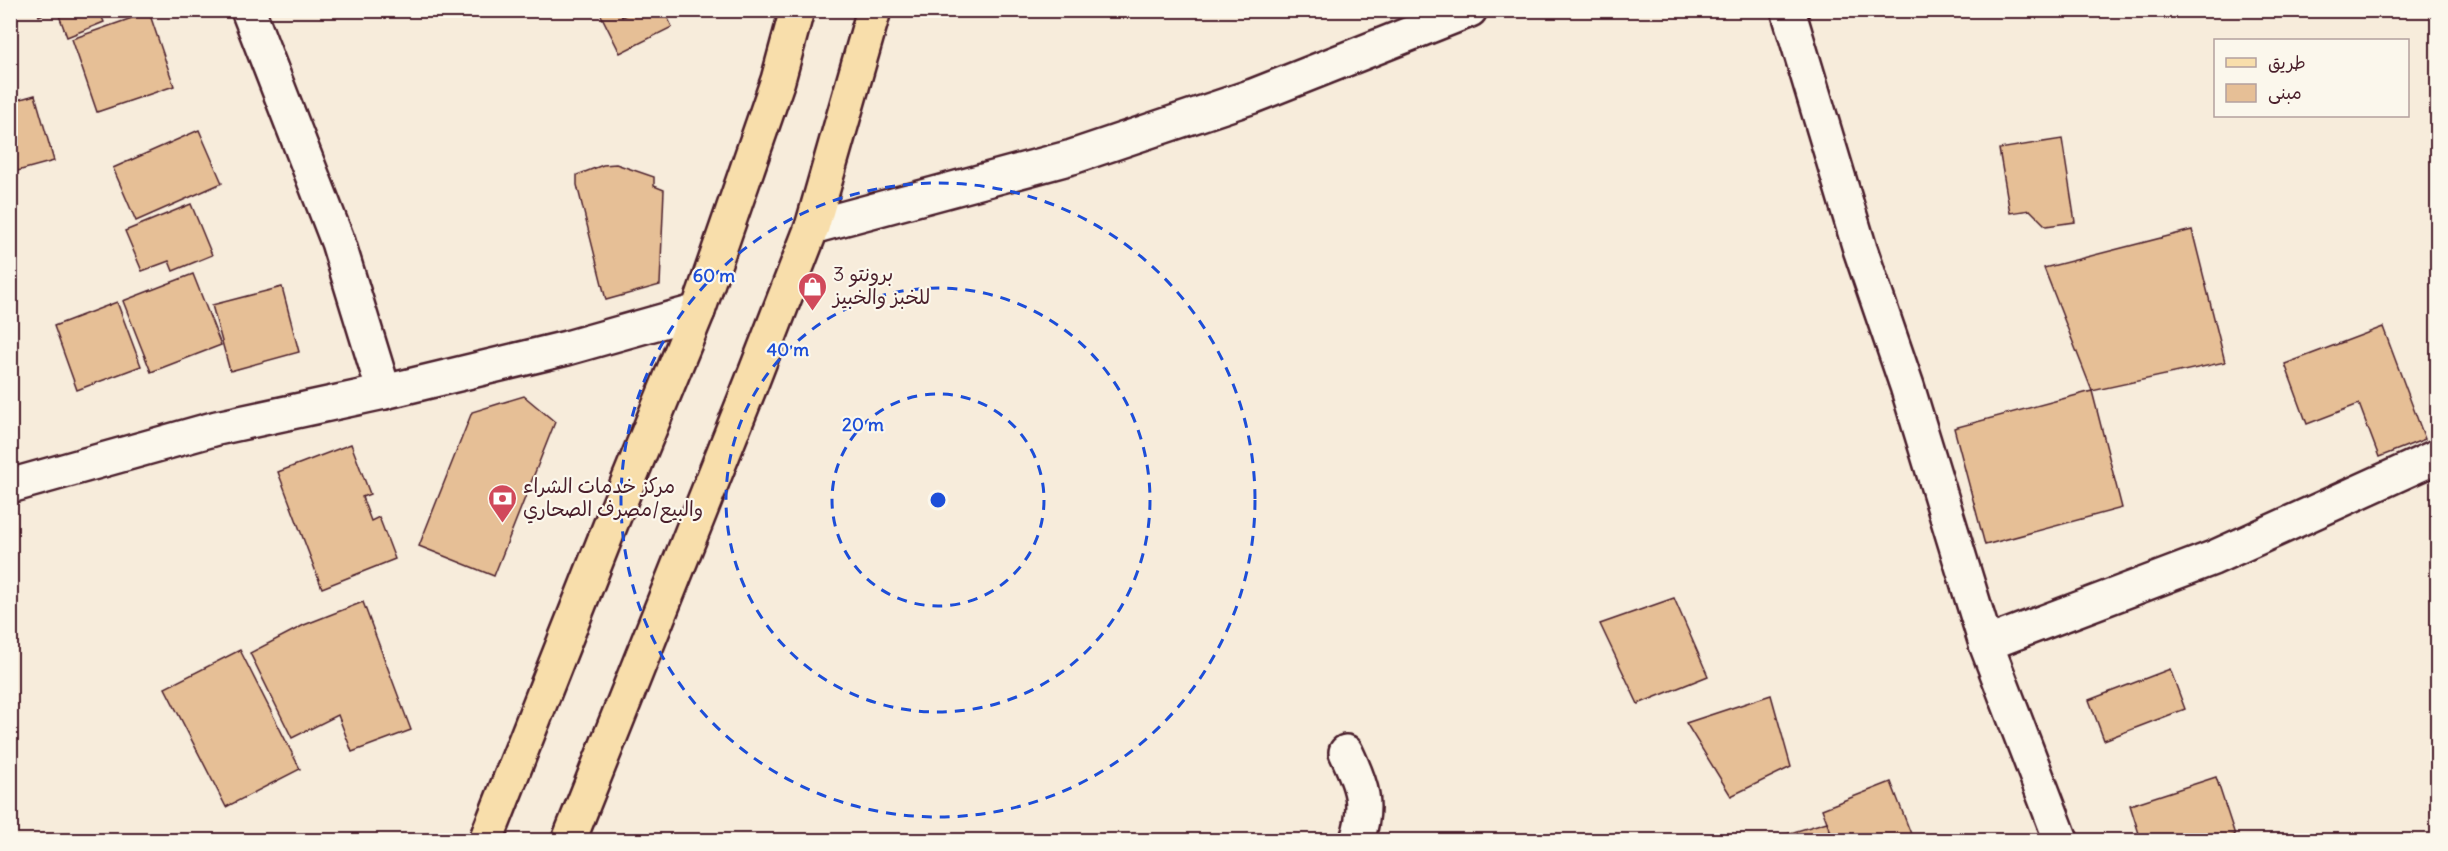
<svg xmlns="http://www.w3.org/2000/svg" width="2448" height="851" viewBox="0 0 2448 851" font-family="Delius,'Playpen Sans Arabic',sans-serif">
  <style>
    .building { fill: #e6bf96; stroke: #4a1f2b; stroke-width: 1.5 }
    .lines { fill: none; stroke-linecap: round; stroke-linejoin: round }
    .minor-casing { stroke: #4a1f2b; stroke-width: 38 }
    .major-casing { stroke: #4a1f2b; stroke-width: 38 }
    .minor { stroke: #fbf7ec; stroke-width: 33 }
    .major { stroke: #f8deab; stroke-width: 33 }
    .ring { fill: none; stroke: #1d4ed8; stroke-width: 3; stroke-dasharray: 10 8 }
    .labels { text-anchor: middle; stroke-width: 4.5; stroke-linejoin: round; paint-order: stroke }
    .poi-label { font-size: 20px; fill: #4a1f2b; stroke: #fbf7ec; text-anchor: start }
    .centre { fill: #1d4ed8; stroke: #fbf7ec; stroke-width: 3 }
    .ring-label { font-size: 18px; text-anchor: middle; font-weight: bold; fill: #1d4ed8; stroke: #fbf7ec; stroke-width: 4.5; stroke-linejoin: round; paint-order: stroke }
  </style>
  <rect width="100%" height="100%" fill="#f7ecdb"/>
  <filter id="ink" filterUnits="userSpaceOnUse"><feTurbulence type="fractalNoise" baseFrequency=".0167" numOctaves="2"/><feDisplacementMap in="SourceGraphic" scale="12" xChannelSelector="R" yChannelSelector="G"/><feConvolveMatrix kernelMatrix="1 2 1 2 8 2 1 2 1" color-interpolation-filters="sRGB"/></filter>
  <g filter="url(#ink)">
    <g class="building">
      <polygon points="37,10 54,10 39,16"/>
      <polygon points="57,10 99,10 104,22 67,37"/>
      <polygon points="606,10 619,10 622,17 635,10 664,10 672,27 620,53 600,13"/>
      <polygon points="149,12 174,86 97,112 72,39"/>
      <polygon points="35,95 54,161 10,173 10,102"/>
      <polygon points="199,130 222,183 136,221 113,168"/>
      <polygon points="2062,139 2075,222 2046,226 2030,210 2010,213 1999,149"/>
      <polygon points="616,164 654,177 654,186 664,190 660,285 606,300 577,185 577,175 603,165"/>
      <polygon points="191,204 212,255 173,271 169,261 142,271 125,231"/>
      <polygon points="2192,230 2225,362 2092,391 2044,268"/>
      <polygon points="193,274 221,345 151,372 123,301"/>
      <polygon points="282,287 299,352 230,371 212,305"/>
      <polygon points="117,302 141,366 77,390 54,326"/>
      <polygon points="2383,327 2425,439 2379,457 2359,404 2307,424 2285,364"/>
      <polygon points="2092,391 2122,508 1985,545 1954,428"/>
      <polygon points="524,396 555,422 494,576 419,546 472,412"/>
      <polygon points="351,444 370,494 362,497 371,521 379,517 395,559 322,588 278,472"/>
      <polygon points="1674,598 1708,676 1638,704 1600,624"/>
      <polygon points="363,602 411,730 352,752 338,715 292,738 250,653 304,625"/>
      <polygon points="240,650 300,769 226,807 165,688"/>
      <polygon points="2170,669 2185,709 2104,740 2089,700"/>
      <polygon points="1771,695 1791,767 1731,796 1686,723"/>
      <polygon points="2216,777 2235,835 2218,840 2141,840 2130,805"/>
      <polygon points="1891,782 1911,834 1895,840 1834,840 1822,809"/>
      <polygon points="1827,822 1832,840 1767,840"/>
    </g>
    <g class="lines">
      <defs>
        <g id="minor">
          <polyline points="248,10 338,242 384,392"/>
          <polyline points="1788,10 1860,249 1907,386 1986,644 2061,840"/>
          <polyline points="812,227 1072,157 1253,96 1470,10"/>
          <polyline points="10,486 217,428 384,392 567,348 698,311"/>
          <polyline points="1986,644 2213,558 2438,456"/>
          <path d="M1346,752C1362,786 1369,804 1357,840"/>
        </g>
        <g id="major">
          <polyline points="486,840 610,526 698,311 778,80 797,10"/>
          <polyline points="569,840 751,384 812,227 874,10"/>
        </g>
      </defs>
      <use href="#minor" class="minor-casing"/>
      <use href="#major" class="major-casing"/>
      <use href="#minor" class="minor"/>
      <use href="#major" class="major"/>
    </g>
  </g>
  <g class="ring">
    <circle cx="938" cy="500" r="106"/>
    <circle cx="938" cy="500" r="212"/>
    <circle cx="938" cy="500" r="317"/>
  </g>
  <defs>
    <symbol id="shop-pin" viewBox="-11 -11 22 30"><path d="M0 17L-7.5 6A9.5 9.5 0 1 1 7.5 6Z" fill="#d1495b" stroke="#fbf7ec"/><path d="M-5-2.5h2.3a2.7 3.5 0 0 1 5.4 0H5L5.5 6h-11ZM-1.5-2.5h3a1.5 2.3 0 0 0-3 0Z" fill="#fff"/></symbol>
    <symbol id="bank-pin" viewBox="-11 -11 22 30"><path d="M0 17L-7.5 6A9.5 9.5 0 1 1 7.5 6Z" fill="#d1495b" stroke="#fbf7ec"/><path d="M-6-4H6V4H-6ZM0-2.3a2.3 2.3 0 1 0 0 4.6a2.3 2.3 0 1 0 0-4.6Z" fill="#fff"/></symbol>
  </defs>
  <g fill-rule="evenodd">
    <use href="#shop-pin" x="796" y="270" width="33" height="45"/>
    <use href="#bank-pin" x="486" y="482" width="33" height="45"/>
  </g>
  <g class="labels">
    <g class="poi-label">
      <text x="833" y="281">برونتو 3<tspan x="833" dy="23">للخبز والخبيز</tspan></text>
      <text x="523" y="493">مركز خدمات الشراء<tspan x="523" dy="23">والبيع/مصرف الصحاري</tspan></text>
    </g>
  </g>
  <circle cx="938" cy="500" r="9" class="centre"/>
  <g class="ring-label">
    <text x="714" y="282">60 m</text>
    <text x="788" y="356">40 m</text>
    <text x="863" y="431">20 m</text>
  </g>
  <rect width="2448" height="851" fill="none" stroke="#fbf7ec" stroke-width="36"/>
  <rect x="18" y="18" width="2412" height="815" fill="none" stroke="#4a1f2b" stroke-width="2" filter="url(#ink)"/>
  <rect x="2214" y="39" width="195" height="78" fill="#fbf7ec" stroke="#b4a19f" stroke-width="1.5"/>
  <rect x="2226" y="58" width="30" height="9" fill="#f8deab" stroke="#b4a19f" stroke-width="1.5"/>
  <text x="2268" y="69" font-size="18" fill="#4a1f2b">طريق</text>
  <rect x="2226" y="84" width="30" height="18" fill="#e6bf96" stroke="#b4a19f" stroke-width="1.5"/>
  <text x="2268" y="99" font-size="18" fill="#4a1f2b">مبنى</text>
</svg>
